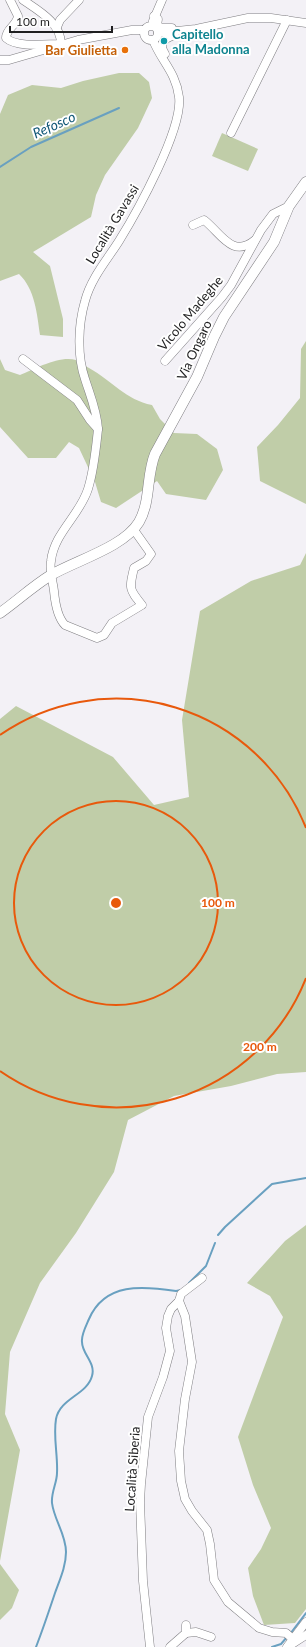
<svg xmlns="http://www.w3.org/2000/svg" width="306" height="1647" viewBox="0 0 306 1647" font-family="Lato,sans-serif">
  <style>
    .green { fill: #c0cda8 }
    .lines { fill: none; stroke-linecap: round; stroke-linejoin: round }
    .stream { stroke: #69a0c0; stroke-width: 2 }
    .minor-casing { stroke: #7f7e82; stroke-width: 9 }
    .major-casing { stroke: #7f7e82; stroke-width: 11 }
    .minor { stroke: #fff; stroke-width: 8 }
    .major { stroke: #fff; stroke-width: 10 }
    .ring { fill: none; stroke: #e8590c; stroke-width: 2 }
    .culture-dot { fill: #0f9aa8; stroke: #fff; stroke-width: 1.5 }
    .food-dot { fill: #e8710a; stroke: #fff; stroke-width: 1.5 }
    .labels { text-anchor: middle; stroke-width: 4; stroke-linejoin: round; paint-order: stroke }
    .culture-label { font-size: 13px; font-weight: bold; fill: #0d838f; stroke: #fff; text-anchor: start }
    .food-label { font-size: 13px; font-weight: bold; fill: #c56008; stroke: #fff; text-anchor: end }
    .street-label { font-size: 13px; fill: #1f1f20; stroke: #fff }
    .water-label { font-size: 14px; font-style: italic; fill: #0e5575; stroke: #fff }
    .centre { fill: #e8590c; stroke: #fff; stroke-width: 2 }
    .ring-label { font-size: 12px; text-anchor: middle; font-weight: bold; fill: #e8590c; stroke: #fff; stroke-width: 4; stroke-linejoin: round; paint-order: stroke }
  </style>
  <rect width="100%" height="100%" fill="#f3f1f6"/>
  <g class="green">
    <path d="M119,73H139L149,82L152,98L138,128L105,175L96,195L91,217L33,252L50,266L63,319V337L40,335C37,314 35,289 19,274L0,281V114L8,95L32,85L61,88L83,81Z"/>
    <polygon points="222,133 258,149 248,171 212,156"/>
    <polygon points="306,341 306,504 260,481 257,447 278,425 300,398 301,349"/>
    <path d="M0,359L5,370L20,375C34,369 60,355 76,360C80,362 85,366 89,368C112,381 126,400 152,405L160,419L174,433L197,434L217,449L223,470L206,500L166,494L157,481L116,508L101,502L95,482L79,448L69,442L56,458H28L0,427Z"/>
    <polygon points="306,553 306,1072 277,1074 231,1086 174,1096 128,1120 114,1172 76,1233 40,1283 10,1352 5,1414 20,1450 0,1561 0,719 16,706 113,757 154,805 189,797 182,720 200,611 251,581 300,565"/>
    <polygon points="306,1225 306,1609 295,1623 264,1625 253,1596 248,1568 261,1549 271,1528 253,1485 238,1437 283,1317 270,1296 247,1283 285,1241"/>
    <polygon points="0,1564 19,1590 12,1608 0,1620"/>
  </g>
  <g class="lines">
    <g class="stream">
      <polyline points="0,167 31,147 119,108"/>
      <polyline points="218,1235 225,1227 272,1184 306,1178"/>
      <polyline points="189,1283 206,1266 215,1243"/>
      <polyline points="290,1634 306,1613"/>
      <path d="M36,1647C43,1629 49,1611 55,1593C60,1579 66,1566 66,1552C66,1534 54,1520 52,1503C51,1492 57,1483 57,1473C58,1455 53,1437 56,1419C60,1398 87,1395 92,1376C96,1363 82,1354 82,1342C81,1335 86,1326 89,1319C105,1282 143,1286 176,1291L181,1290"/>
      <polyline points="272,1647 281,1644 287,1637"/>
    </g>
    <defs>
      <g id="minor">
        <path d="M10,0L18,16C17,26 6,28 6,38C17,48 47,44 61,44C61,23 39,11 23,0"/>
        <path d="M154,16L158,19L157,25L161,28H172L174,35C164,39 158,43 165,54"/>
        <polyline points="153,21 162,0"/>
        <circle cx="151" cy="33" r="7"/>
        <polyline points="57,27 60,20 79,0"/>
        <polyline points="158,33 196,29 248,18 271,18 306,23"/>
        <polyline points="0,60 9,60 78,40 132,30 144,30"/>
        <polyline points="231,133 287,20"/>
        <path d="M193,225L204,220C221,233 232,259 255,240"/>
        <polyline points="23,359 77,400 90,420 98,429"/>
        <polyline points="165,361 222,297 231,285 261,230 273,214 289,206"/>
        <path d="M134,530L151,554L146,561L134,568C129,589 129,589 142,605L112,623L104,635L97,638L65,625C57,617 55,602 54,591C53,581 49,572 51,561C54,533 80,515 88,489C94,470 96,448 98,429C97,411 90,395 85,379C77,356 78,325 85,301C91,278 107,260 119,241C137,212 183,129 179,97C176,72 161,61 153,40"/>
        <polyline points="179,1301 185,1316 192,1362 185,1399 179,1451 181,1481 185,1499 192,1511 207,1530 210,1544 214,1580 228,1602 259,1628 272,1632 286,1633 294,1640"/>
        <polyline points="186,1633 196,1632 211,1637"/>
        <polyline points="292,1644 306,1635"/>
        <polyline points="150,1647 143,1581 140,1502 141,1484 148,1417 163,1377 170,1351 166,1328 168,1316 171,1309 179,1301 181,1294 202,1278"/>
        <polyline points="170,1647 186,1633 186,1625"/>
        <polyline points="287,1647 306,1622"/>
      </g>
      <path id="major" d="M0,613C17,601 33,586 51,575C77,560 124,547 139,522C151,501 146,476 155,454L197,377L214,337L224,317L274,242L289,206L306,182"/>
    </defs>
    <use href="#minor" class="minor-casing"/>
    <use href="#major" class="major-casing"/>
    <use href="#minor" class="minor"/>
    <use href="#major" class="major"/>
  </g>
  <g class="ring">
    <circle cx="116" cy="903" r="102"/>
    <path d="M306 978A204 204 0 0 1 0 1071M0 735A204 204 0 0 1 306 828"/>
  </g>
  <circle class="culture-dot" cx="164" cy="41" r="4"/>
  <circle class="food-dot" cx="125" cy="50" r="4"/>
  <g class="labels">
    <g class="culture-label">
      <text x="172" y="39">Capitello<tspan x="172" dy="15">alla Madonna</tspan></text>
    </g>
    <g class="food-label">
      <text x="117" y="55">Bar Giulietta</text>
    </g>
    <g class="street-label">
      <text transform="translate(112 224) rotate(-59)" y="5">Località Gavassi</text>
      <text transform="translate(190 313) rotate(-50)" y="5">Vicolo Madeghe</text>
      <text transform="translate(194 350) rotate(-65)" y="5">Via Ongaro</text>
      <text transform="translate(132 1469) rotate(-86)" y="5">Località Siberia</text>
    </g>
    <g class="water-label">
      <text transform="translate(54 125) rotate(-24)" y="5">Refosco</text>
    </g>
  </g>
  <circle cx="116" cy="903" r="6" class="centre"/>
  <g class="ring-label">
    <text x="218" y="907">100 m</text>
    <text x="260" y="1051">200 m</text>
  </g>
  <path d="M10 26v6h102v-6" fill="none" stroke="#1f1f20" stroke-width="2"/>
  <text x="16" y="26" font-size="12" fill="#1f1f20" stroke="#ffffff" stroke-width="3" paint-order="stroke">100 m</text>
</svg>
